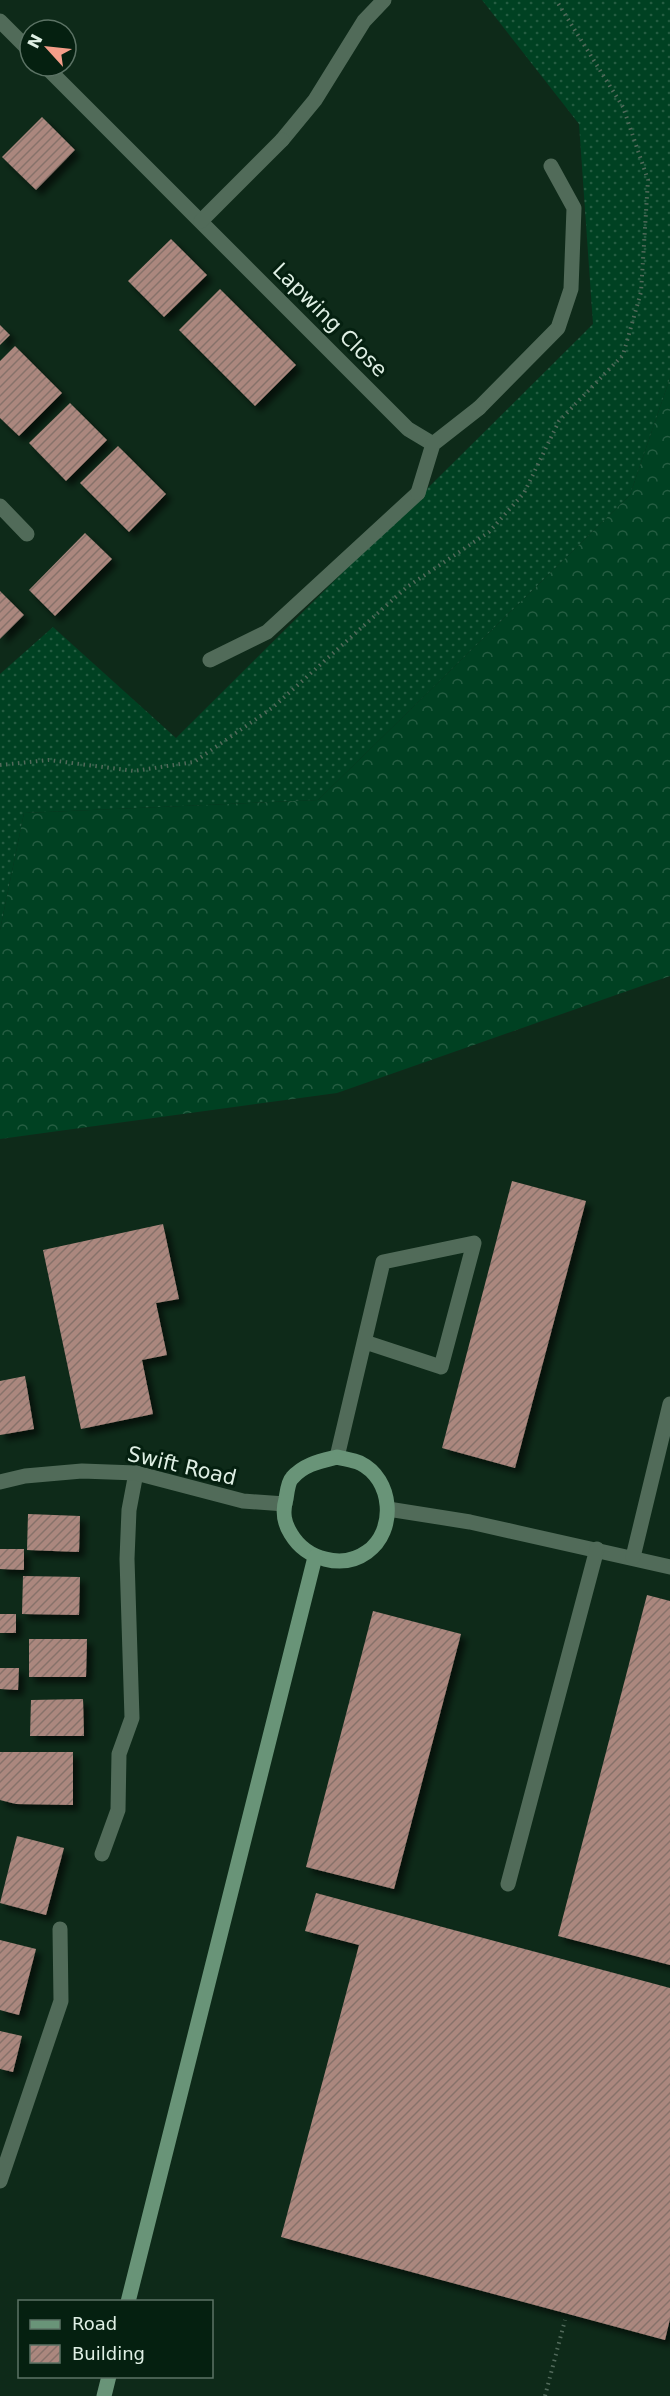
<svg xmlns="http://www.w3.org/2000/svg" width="670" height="2396" viewBox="0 0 670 2396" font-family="'DejaVu Sans',sans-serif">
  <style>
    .grass { fill: url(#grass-dots) }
    .forest { fill: url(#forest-crowns) }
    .building { fill: url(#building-hatch); filter: url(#shadow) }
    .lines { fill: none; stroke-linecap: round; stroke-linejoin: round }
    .path { stroke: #526a5b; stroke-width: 4; stroke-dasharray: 1.5 4.5; stroke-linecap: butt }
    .lane { stroke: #516b59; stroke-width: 15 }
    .street { stroke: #516b59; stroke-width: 15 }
    .secondary { stroke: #699478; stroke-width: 15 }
    .labels { text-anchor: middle; stroke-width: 6; stroke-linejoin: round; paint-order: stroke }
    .street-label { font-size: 21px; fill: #dfefe4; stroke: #052010 }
  </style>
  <defs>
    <pattern id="grass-dots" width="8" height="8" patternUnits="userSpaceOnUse" patternTransform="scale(1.5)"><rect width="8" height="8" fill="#004122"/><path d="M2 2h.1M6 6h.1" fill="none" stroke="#255d42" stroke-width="1.8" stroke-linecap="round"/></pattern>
    <pattern id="forest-crowns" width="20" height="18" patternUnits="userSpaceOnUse" patternTransform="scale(1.5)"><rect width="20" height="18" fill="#004122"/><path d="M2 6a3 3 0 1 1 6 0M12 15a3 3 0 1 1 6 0" fill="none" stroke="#255d42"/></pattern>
    <pattern id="building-hatch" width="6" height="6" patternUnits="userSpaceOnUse" patternTransform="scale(1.5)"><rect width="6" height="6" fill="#ab877e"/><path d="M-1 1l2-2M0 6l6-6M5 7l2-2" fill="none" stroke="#87716a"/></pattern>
    <filter id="shadow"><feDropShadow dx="5.5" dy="5.5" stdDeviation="3" flood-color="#0009"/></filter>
  </defs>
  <rect width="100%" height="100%" fill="#0e2a19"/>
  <polygon class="grass" points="482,0 670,0 670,378 630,495 318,800 24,813 0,930 0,674 53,627 176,738 593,324 579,124"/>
  <polygon class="forest" points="670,378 670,976 337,1093 0,1139 0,930 24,813 318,800 630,495"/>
  <g class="building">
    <polygon points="42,117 75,150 36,190 2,157"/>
    <polygon points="171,239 207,275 164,317 128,281"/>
    <polygon points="220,289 296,365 255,406 179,330"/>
    <polygon points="0,325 10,335 0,345"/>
    <polygon points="15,346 62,393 19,436 0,418 0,361"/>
    <polygon points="70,403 107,440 66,481 29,443"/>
    <polygon points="118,446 166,494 129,532 80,483"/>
    <polygon points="85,533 112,559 55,616 29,590"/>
    <polygon points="0,591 24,615 0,639"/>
    <polygon points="512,1181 586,1201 515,1468 442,1448"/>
    <polygon points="163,1224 179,1299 156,1303 167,1355 142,1360 153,1414 81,1429 43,1250"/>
    <polygon points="25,1376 34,1429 0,1435 0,1381"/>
    <polygon points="28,1514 80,1516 79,1552 27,1550"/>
    <polygon points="0,1549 24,1549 24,1570 0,1569"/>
    <polygon points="23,1576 80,1577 79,1615 22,1614"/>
    <polygon points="647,1595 670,1601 670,1965 558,1936"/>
    <polygon points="373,1611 461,1634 394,1889 306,1867"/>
    <rect x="0" y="1614" width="16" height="19"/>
    <polygon points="29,1639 87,1639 86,1677 29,1677"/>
    <polygon points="0,1668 19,1668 18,1690 0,1689"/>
    <polygon points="83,1699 84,1736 30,1736 31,1700"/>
    <polygon points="0,1752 73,1752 73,1805 16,1804 0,1800"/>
    <polygon points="17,1836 64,1848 46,1915 0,1903"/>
    <polygon points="316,1893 670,1988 670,2319 665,2340 281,2237 359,1945 305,1931"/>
    <polygon points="0,1940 36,1949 19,2015 0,2010"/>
    <polygon points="0,2031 22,2036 13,2072 0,2069"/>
  </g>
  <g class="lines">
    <g class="path">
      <polyline points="0,765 49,760 134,771 194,762 272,708 407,587 489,532 524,493 559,421 623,355 641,292 648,180 623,107 556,0"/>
      <polyline points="545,2396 565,2320"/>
    </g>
    <g class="lane">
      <polyline points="282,140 315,100 364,21 384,0"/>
      <polyline points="479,408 558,328 571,289 574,208 551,166"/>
      <polyline points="0,506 27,534"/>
      <polyline points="210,660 267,632 418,493"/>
      <polyline points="337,1457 383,1262 474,1243 441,1367 365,1342"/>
      <polyline points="388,1509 470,1522 670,1567"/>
      <polyline points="633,1557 670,1404"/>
      <polyline points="102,1854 118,1810 119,1754 132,1718 127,1559 129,1510 136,1473"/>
      <polyline points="508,1884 597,1549"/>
      <polyline points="0,2181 61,2001 60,1929"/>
    </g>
    <g class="street">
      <polyline points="0,21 30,51"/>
      <polyline points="45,66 408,429 433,444"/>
      <polyline points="201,221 282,140"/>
      <polyline points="418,493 433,444 479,408"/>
      <polyline points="0,1482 25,1476 82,1471 136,1473 243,1501 285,1504"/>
    </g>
    <g class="secondary">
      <path d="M337,1457C344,1459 353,1460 360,1463C393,1479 397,1531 367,1552C342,1570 306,1559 291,1534C284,1523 282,1513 286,1499C287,1493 288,1482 292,1478C304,1464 321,1461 337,1457Z"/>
      <polyline points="128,2302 315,1557"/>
      <polyline points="104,2396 109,2376"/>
    </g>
  </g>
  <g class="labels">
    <g class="street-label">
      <text transform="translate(330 320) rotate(45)" y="7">Lapwing Close</text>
      <text transform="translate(182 1466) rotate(13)" y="7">Swift Road</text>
    </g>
  </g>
  <rect x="18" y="2300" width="195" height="78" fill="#052010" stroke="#5c7365" stroke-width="1.5"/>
  <rect x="30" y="2320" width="30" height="9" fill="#699478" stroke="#5c7365" stroke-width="1.5"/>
  <text x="72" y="2330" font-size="18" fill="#dfefe4">Road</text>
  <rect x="30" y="2345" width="30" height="18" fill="url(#building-hatch)" stroke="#5c7365" stroke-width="1.5"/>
  <text x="72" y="2360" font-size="18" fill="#dfefe4">Building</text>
  <g transform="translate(48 48) rotate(297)"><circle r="28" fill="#052010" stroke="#5c7365" stroke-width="1.5"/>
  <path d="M0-4.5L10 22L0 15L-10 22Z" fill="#f49e89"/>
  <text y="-9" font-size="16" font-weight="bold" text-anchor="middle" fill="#dfefe4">N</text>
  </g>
</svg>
